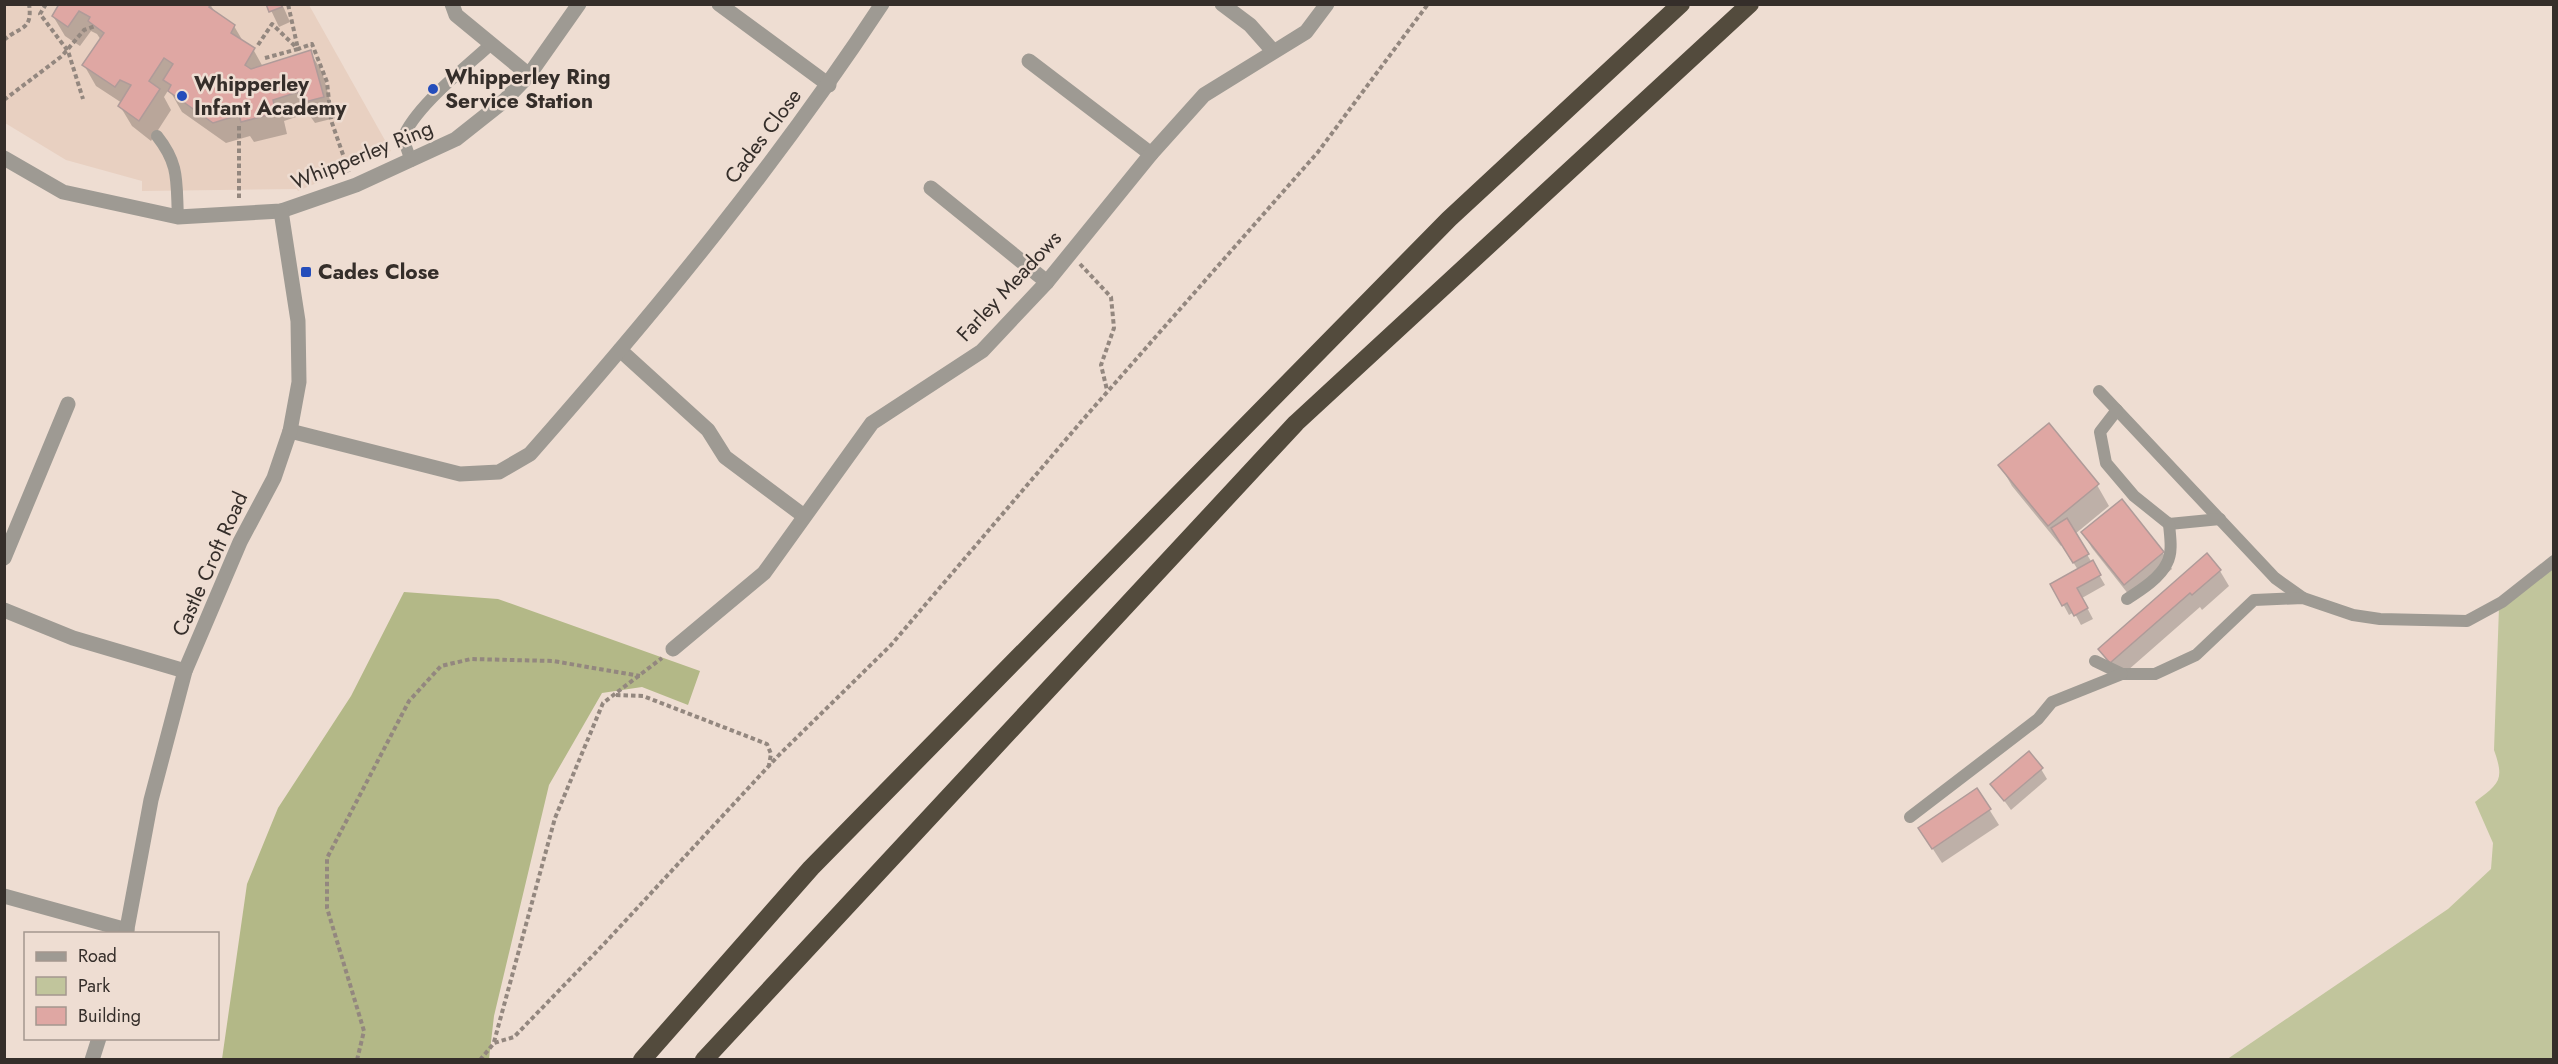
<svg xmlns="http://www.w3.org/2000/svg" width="2558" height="1064" viewBox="0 0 2558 1064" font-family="Jost,sans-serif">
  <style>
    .built { fill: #e8d0c1 }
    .green { fill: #c1c59c }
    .forest { fill: #b3b887 }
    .shadow { fill: #0003 }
    .building { fill: #dfa7a3; stroke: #af9b99; stroke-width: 1.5 }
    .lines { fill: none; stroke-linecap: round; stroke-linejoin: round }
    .path { stroke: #93877f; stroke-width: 4; stroke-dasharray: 4.5 3; stroke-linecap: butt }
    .service { stroke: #9e9a93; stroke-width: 12 }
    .minor { stroke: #9e9a93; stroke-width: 15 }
    .motorway { stroke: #534b3d; stroke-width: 18 }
    .poi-dot { fill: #244dbb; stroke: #eeddd2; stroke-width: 2 }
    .labels { text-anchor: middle; stroke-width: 5; stroke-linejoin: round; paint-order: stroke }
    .poi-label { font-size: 21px; font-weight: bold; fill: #352e2a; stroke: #eeddd2; text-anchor: start }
    .street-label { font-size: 21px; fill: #352e2a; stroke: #eeddd2 }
  </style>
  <rect width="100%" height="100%" fill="#eeddd2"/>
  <polygon class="built" points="5,5 309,5 391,151 298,191 297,189 142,191 142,181 66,160 5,123"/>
  <path class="green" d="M2553,564V1059L2226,1060L2448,909L2491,869L2493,843L2475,802C2499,783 2505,781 2494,750L2499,607Z"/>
  <polygon class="forest" points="404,592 498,599 700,671 688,705 642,687 602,693 549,785 494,1016 489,1059 222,1059 247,884 278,808 351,696"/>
  <g class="shadow">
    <polygon points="55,4 210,4 216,14 234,26 244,43 253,49 263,67 310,52 322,72 335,118 315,123 308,113 284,121 287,134 254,142 250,136 226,143 182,112 169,89 164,97 171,110 151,141 132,126 120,106 122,103 96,86 84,65 101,40 97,34 91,31 80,46 65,36 53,16 59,7"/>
    <polygon points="268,4 282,4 290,22 279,27"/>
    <polygon points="2049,425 2097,485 2109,506 2075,534 2105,585 2082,598 2093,619 2081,625 2074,612 2069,615 2052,584 2078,570 2062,544 2061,546 2012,486 2000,465"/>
    <polygon points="2122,502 2163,553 2172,569 2133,600 2092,548 2083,533"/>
    <polygon points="2207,556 2220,571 2229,586 2202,610 2200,607 2119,678 2099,649"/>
    <polygon points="2041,769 2047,779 2011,810 1992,784"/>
    <polygon points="1977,790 1999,825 1942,863 1929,843"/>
  </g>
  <g class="building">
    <polygon points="59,4 211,4 209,7 235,25 231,33 255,48 245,65 251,69 311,50 324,97 301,103 298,92 273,100 276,113 241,122 239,115 213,123 168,91 171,85 163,80 173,64 164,58 149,81 160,89 139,121 118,106 131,85 120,80 115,87 82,65 104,33 88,21 90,17 79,11 68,27 52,16"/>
    <polygon points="266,4 281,4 282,7 269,12"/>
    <polygon points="2049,423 2099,484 2048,526 1998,465"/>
    <polygon points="2122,499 2164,552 2124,585 2081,532"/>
    <polygon points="2067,518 2089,554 2073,563 2051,528"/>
    <polygon points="2207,553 2221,570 2192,595 2190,593 2110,663 2098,649"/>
    <polygon points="2093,560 2101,575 2077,588 2088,608 2074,616 2067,603 2062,606 2050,584"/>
    <polygon points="2029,751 2043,768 2004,801 1990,784"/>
    <polygon points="1977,788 1991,809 1932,849 1918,828"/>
  </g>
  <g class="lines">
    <g class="path">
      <polyline points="46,4 40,14 68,51 83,99"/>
      <path d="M4,40C20,26 33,31 29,4"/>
      <polyline points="258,45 272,24 298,49 312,44 327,82 331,120 349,172"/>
      <polyline points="265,58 298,49 288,4"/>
      <polyline points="4,100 62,56 84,30 95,26"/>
      <polyline points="239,198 239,126"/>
      <polyline points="1080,264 1111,297 1114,328 1101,365 1107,390"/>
      <polyline points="616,695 643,696 767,744 771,754 769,765"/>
      <polyline points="494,1042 555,818 603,703 662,658"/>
      <polyline points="357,1060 364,1031 327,908 327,858 409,701 441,666 471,659 553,661 640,676"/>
      <polyline points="480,1060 494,1043 514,1037 602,946 779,755 891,645 1080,423 1318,152 1428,4"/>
    </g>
    <g class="service">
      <path d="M157,136C180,165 176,182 178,217"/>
      <path d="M411,161L403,138C415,107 465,68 490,45"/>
      <polyline points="2099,391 2275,578 2303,598"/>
      <polyline points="2117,410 2100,432 2106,463 2134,496 2169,524 2220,519"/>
      <path d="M2127,599C2141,590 2160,578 2167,563C2173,552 2170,536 2169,524"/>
      <polyline points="2095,661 2122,674 2155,674 2196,655 2254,600 2303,598 2353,615 2380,619 2467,621 2502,602 2554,561"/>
      <polyline points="1910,817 2038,719 2052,702 2122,674"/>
    </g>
    <g class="minor">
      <polyline points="452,4 456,15 529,75"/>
      <polyline points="719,4 829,85"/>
      <polyline points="1222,4 1250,25 1273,51"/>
      <polyline points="1029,61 1151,154"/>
      <polyline points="4,158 63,192 178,217 281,211 356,185 456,139 504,101 529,75 579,4"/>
      <polyline points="931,188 1047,282"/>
      <polyline points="620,350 708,430 725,457 804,516"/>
      <path d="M290,431L460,474L499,472L530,454C656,311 777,164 882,4"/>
      <polyline points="4,558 68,404"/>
      <polyline points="4,610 73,638 185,671"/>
      <polyline points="673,649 764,573 872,423 982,351 1047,282 1151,154 1204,95 1306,32 1327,4"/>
      <polyline points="4,896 127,930"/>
      <polyline points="126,934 151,800 185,671 240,542 274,478 290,431 299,382 298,321 281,211"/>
      <polyline points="92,1060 99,1038"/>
    </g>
    <g class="motorway">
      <polyline points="642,1060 811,868 1449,219 1681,4"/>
      <polyline points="704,1060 1296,423 1750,4"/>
    </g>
  </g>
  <g class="poi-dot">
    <circle cx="433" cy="89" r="6"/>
    <circle cx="182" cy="96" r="6"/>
    <rect x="300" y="266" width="12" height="12" rx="3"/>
  </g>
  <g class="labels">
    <g class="poi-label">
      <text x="445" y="84">Whipperley Ring<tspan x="445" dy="24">Service Station</tspan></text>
      <text x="194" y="91">Whipperley<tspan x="194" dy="24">Infant Academy</tspan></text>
      <text x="318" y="279">Cades Close</text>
    </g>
    <g class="street-label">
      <text transform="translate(763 136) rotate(-53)" y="7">Cades Close</text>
      <text transform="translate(362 155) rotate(-22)" y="7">Whipperley Ring</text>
      <text transform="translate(1009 286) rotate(-47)" y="7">Farley Meadows</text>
      <text transform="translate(210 564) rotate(-66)" y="7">Castle Croft Road</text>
    </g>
  </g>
  <rect width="2558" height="1064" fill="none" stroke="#352e2a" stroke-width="12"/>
  <rect x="24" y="932" width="195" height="108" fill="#eeddd2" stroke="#a4978f" stroke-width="1.5"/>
  <rect x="36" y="952" width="30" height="9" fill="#9e9a93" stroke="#a4978f" stroke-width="1.5"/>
  <text x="78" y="962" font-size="18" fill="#352e2a">Road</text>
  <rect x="36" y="977" width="30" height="18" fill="#c1c59c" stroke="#a4978f" stroke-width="1.5"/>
  <text x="78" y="992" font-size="18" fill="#352e2a">Park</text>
  <rect x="36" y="1007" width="30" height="18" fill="#dfa7a3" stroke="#a4978f" stroke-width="1.5"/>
  <text x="78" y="1022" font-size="18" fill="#352e2a">Building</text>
</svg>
